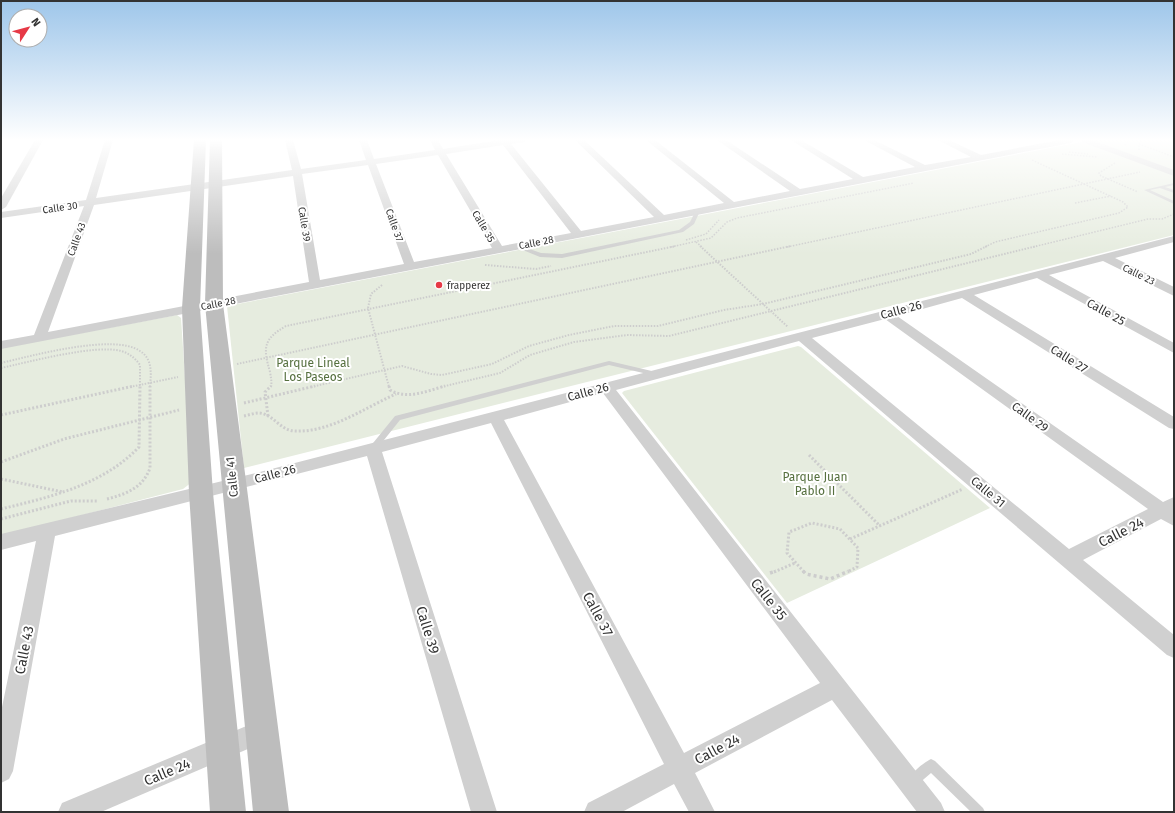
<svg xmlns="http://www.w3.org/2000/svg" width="1175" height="813" viewBox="0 0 1175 813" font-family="'Fira Sans',sans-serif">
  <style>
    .green { fill: #e6ecdf }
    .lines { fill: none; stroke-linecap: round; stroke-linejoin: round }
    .path-far3 { stroke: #cdcdcd; stroke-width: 1.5; stroke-dasharray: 1.5 1.5; stroke-linecap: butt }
    .path-far2 { stroke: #cdcdcd; stroke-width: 2; stroke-dasharray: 1.5 1.5; stroke-linecap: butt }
    .path-far1 { stroke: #cdcdcd; stroke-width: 3; stroke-dasharray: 2 2; stroke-linecap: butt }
    .path { stroke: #cdcdcd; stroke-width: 3.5; stroke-dasharray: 3 3; stroke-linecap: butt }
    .lane { fill: #d0d0d0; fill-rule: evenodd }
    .street { fill: #d0d0d0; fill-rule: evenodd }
    .secondary { fill: #bdbdbd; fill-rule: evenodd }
    .poi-dot { fill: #e63946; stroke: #fff; stroke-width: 1.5 }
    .labels { text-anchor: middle; stroke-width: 4; stroke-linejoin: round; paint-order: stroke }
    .far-street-label { font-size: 10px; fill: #333; stroke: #fff }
    .far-poi-label { font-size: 10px; fill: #333; stroke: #fff; text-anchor: start }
    .street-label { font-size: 12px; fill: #333; stroke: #fff }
    .park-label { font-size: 12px; fill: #56703f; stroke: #fff }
    .near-street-label { font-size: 14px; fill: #333; stroke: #fff }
  </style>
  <rect width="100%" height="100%" fill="#fff"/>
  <g class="green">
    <polygon points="1092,140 1174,140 1174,235 244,468 227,306"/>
    <polygon points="177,315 181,318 192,482 183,489 1,536 1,348"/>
    <polygon points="798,346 801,347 990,508 787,603 622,393 624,391"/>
  </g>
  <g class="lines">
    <g class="path-far3">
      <polyline points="1139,144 1174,157"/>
      <polyline points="1125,145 1130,140"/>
      <polyline points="1139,150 1139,142 1142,140"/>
      <polyline points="1069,152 1088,154"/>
      <polyline points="1062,154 1097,157"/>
      <polyline points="1115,163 1099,173 1101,176 1138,192"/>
      <polyline points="1075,203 1111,196"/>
      <polyline points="686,240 706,234 719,220"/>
      <polyline points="696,242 702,247"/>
      <polyline points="671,247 711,238 727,222 737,218 914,183"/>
      <polyline points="787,247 1140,172"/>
      <polyline points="985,247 995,242 1119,213 1128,207 1123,202 1032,160"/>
      <polyline points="1033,247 1148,219 1162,219 1174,214"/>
    </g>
    <g class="path-far2">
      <polyline points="700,246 788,327"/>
      <polyline points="485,265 536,269 551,266"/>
      <polyline points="382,285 371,294 368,308 389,387"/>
      <path d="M1,363C31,356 114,333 140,351C153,359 151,374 150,387"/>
      <polyline points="237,364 791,246"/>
      <path d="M1,368C29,362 95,344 121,351C129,353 135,358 140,365V387"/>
      <polyline points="130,387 178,377"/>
      <path d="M271,387C272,382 271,378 270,372C263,348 263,339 286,326L676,246"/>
      <polyline points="311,387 402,366 431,374 442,375 492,364 529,346 569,335 614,326 658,326 724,310 763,304 971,254 987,246"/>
      <polyline points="441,387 500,373 530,355 574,342 627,335 669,336 1037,246"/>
    </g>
    <g class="path-far1">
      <path d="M389,386L390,390C407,400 427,391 445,386"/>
      <polyline points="244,403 315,386"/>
      <polyline points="1,415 134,386"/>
      <path d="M244,416C249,415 254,413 259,413C273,414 280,430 294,431C330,433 364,408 396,394"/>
      <polyline points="268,416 265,392 271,386"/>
      <polyline points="809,455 880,526"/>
      <polyline points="1,462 64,439 179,410"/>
      <polyline points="1,479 63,492"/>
      <path d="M107,499C126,494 143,488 150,468V386"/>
      <path d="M1,509C50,497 103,485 139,447L140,386"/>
      <polyline points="1,519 71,501 98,501"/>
      <polyline points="850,539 963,489"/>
      <polyline points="774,572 795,563"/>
      <polyline points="804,572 787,553 789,532 812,523 840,529 858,548 857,567 847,572"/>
    </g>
    <g class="path">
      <polyline points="803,571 806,574 830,579 849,571"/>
      <polyline points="770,573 776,571"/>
    </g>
    <g class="lane">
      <polygon points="1174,183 1174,185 1165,187 1174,190 1174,193 1160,188 1150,190 1174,201 1174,204 1144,190"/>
      <polygon points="696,210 700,211 694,224 683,232 562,258 540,257 513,246 514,245 518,245 541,253 562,254 679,230 690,222"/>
      <polygon points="609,361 656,372 659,374 656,376 609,365 400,420 376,450 370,450 369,448 395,416"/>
      <path d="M931,759L935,761L983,808L985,812H971L931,773L917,785L913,787L909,785L907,781C911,773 923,763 931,759Z"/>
    </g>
    <g class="street">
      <polygon points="35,140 43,140 6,207 1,210 1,198"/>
      <path d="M105,140H113L96,198L292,170L285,140H293L301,169L366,160L359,140H367L374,159L435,150L430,140H438L443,149L499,140H526L525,142L511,144L581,231L654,217L575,140H584L664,215L724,203L646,140H655L734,202L790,191L717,140H726L800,189L853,179L791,140H801L863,177L915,167L864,140H874L925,165L971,157L938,140H949L981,155L1059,140H1075L1071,143L1,349V341L34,335L84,206L1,218V212L86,200ZM503,145L571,233L502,246L446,154ZM438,155L492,248L414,262L376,164ZM368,165L404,264L320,280L302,174ZM293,176L309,282L48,332L94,205Z"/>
      <polygon points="1081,140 1092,140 1174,170 1174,176 1082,142"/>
      <path d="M1174,236V242L1115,258L1174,287V296L1103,261L1049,275L1174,343V353L1037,278L974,295L1174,417V429L1169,428L962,298L897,316L1163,502L1174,497V526L1161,519L1083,560L1174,635V658L1167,655L799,341L616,390L941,803L945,812H917L832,700L695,773L715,812H689L674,784L622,812H584L588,803L664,764L491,423L382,452L497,812H471L367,456L55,536L13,771L9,779L1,783V712L36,541L1,550V534L256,473ZM885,319L1148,509L1069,549L812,338ZM603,393L820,683L684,753L504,420Z"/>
      <polygon points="263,719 271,723 275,731 271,739 101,812 58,812 62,803"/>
    </g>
    <g class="secondary">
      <polygon points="194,140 206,140 200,308 213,493 246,812 210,812 189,493 182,308"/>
      <polygon points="210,140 222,140 223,304 289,812 253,812 205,304"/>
    </g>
  </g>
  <linearGradient id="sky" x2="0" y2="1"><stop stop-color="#9ec6ea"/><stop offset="0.55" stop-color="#fff"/><stop offset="1" stop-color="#fff" stop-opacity="0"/></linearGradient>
  <rect width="1175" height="254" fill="url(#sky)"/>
  <circle class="poi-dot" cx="439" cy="285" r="4"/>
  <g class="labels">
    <g class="far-street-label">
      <text transform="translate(60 207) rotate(-8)" y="4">Calle 30</text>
      <text transform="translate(305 224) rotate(81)" y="4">Calle 39</text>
      <text transform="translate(395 225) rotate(70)" y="4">Calle 37</text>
      <text transform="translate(484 226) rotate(60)" y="4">Calle 35</text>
      <text transform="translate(76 239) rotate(-70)" y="4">Calle 43</text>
      <text transform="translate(536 242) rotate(-11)" y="4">Calle 28</text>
      <text transform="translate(1139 274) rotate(26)" y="4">Calle 23</text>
      <text transform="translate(218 303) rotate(-11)" y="4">Calle 28</text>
    </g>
    <g class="far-poi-label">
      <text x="447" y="289">frapperez</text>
    </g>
    <g class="street-label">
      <text transform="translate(901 310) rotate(-15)" y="4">Calle 26</text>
      <text transform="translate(1106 312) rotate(29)" y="4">Calle 25</text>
      <text transform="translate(1069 359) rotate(32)" y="4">Calle 27</text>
      <text transform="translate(588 392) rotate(-15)" y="4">Calle 26</text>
      <text transform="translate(1030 417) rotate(36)" y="4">Calle 29</text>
      <text transform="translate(275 474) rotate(-15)" y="4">Calle 26</text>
      <text transform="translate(232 477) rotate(-96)" y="4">Calle 41</text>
      <text transform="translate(988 492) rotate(40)" y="4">Calle 31</text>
    </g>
    <g class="park-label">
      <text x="313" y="367">Parque Lineal<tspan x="313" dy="14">Los Paseos</tspan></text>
      <text x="815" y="481">Parque Juan<tspan x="815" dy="14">Pablo II</tspan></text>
    </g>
    <g class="near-street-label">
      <text transform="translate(1121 532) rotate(-27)" y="5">Calle 24</text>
      <text transform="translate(769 599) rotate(52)" y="5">Calle 35</text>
      <text transform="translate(598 614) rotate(62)" y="5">Calle 37</text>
      <text transform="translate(428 630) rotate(73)" y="5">Calle 39</text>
      <text transform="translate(24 650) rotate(-79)" y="5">Calle 43</text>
      <text transform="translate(717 749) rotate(-28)" y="5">Calle 24</text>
      <text transform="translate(167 772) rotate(-23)" y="5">Calle 24</text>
    </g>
  </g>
  <rect width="1175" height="813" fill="none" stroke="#333333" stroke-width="4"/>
  <g transform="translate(28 28) rotate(54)"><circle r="19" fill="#ffffff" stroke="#adadad"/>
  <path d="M0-3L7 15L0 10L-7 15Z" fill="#e63946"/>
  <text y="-6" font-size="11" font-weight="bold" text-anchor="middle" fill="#333333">N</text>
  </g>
</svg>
